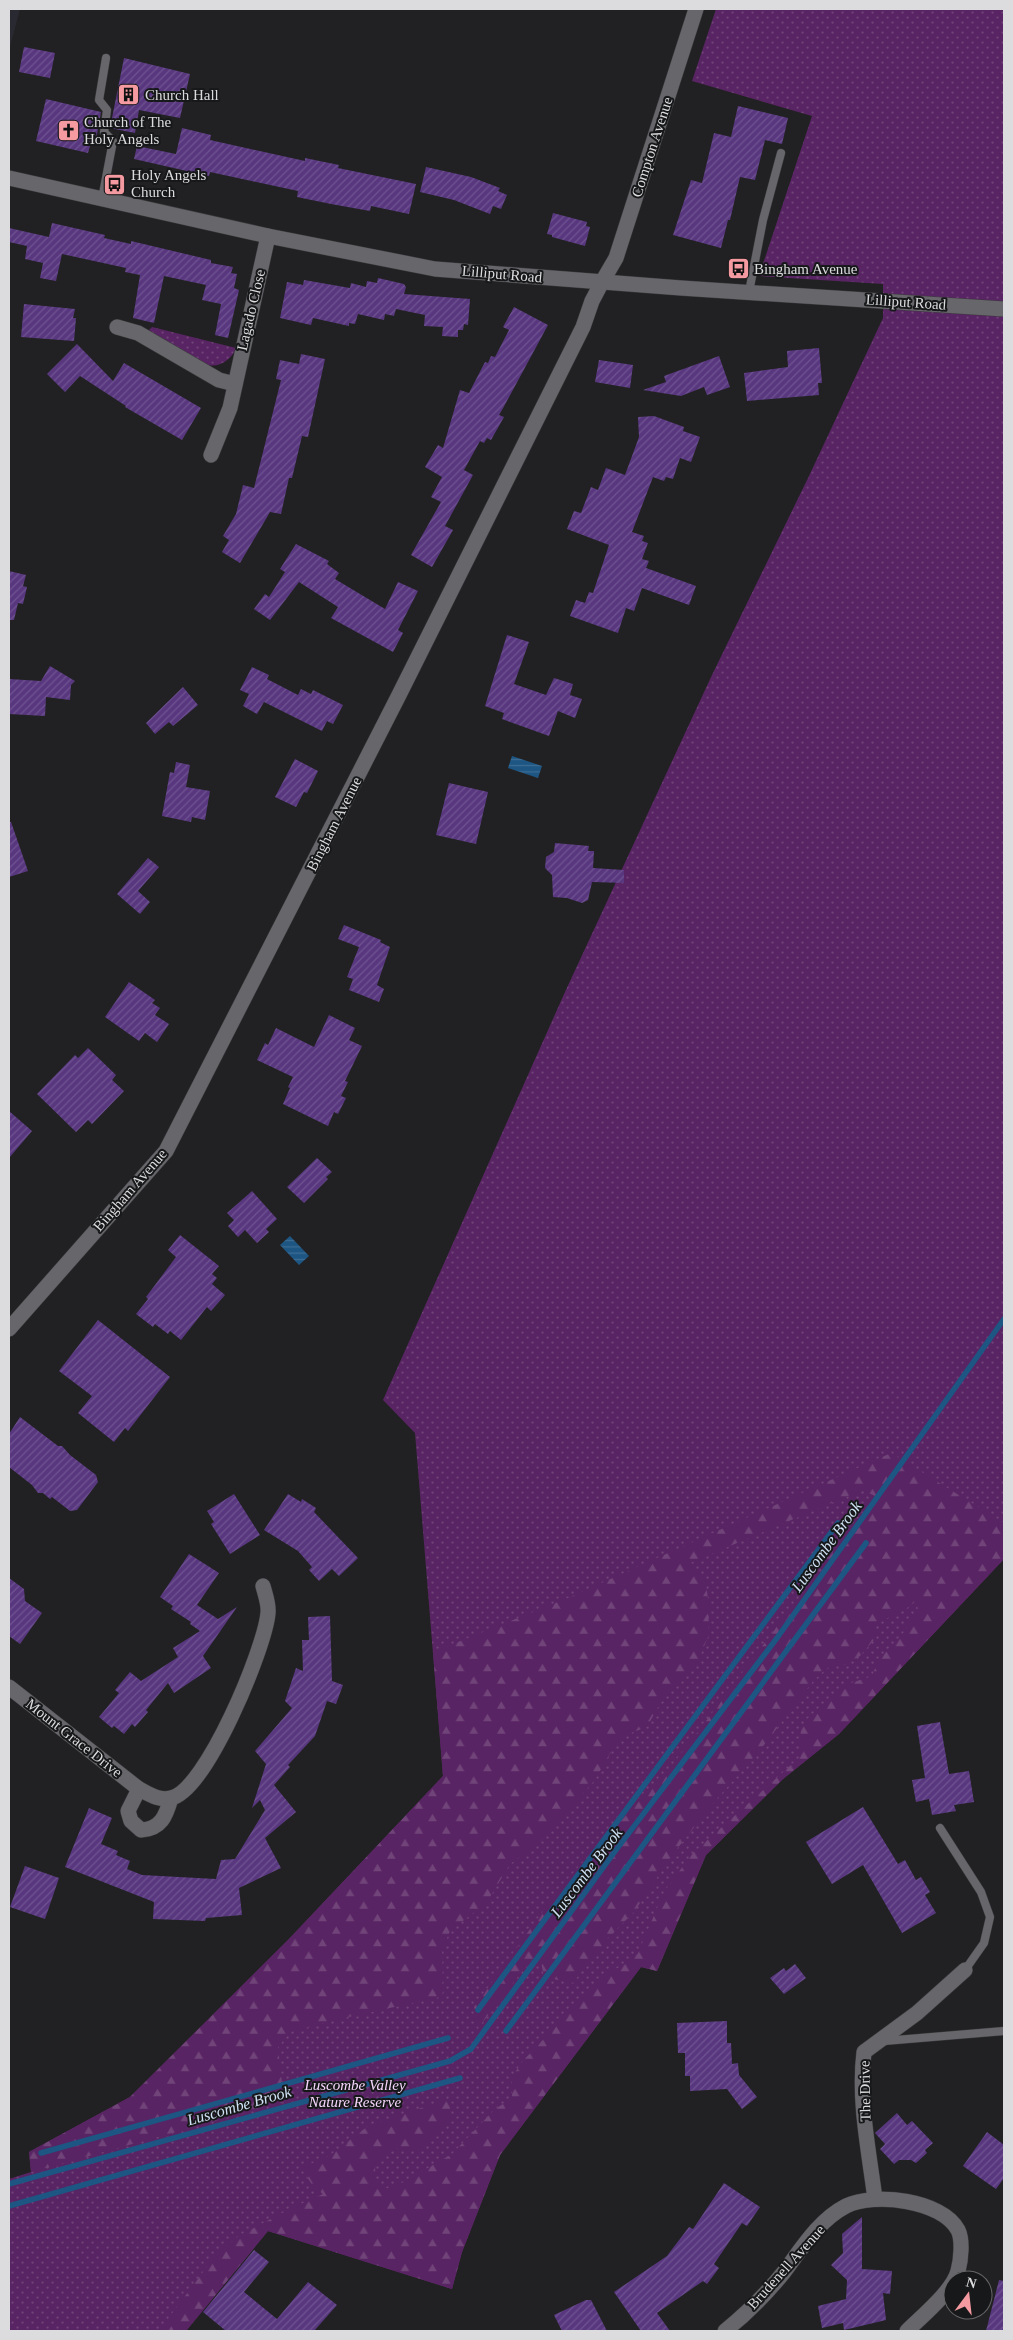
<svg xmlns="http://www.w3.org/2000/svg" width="1013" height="2340" viewBox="0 0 1013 2340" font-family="'Times New Roman',serif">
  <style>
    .built { fill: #292931 }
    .green { fill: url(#green-dots) }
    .forest { fill: url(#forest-firs) }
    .water { fill: url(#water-rules) }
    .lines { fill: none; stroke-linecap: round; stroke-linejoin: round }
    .stream { stroke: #1d5583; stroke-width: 5.5 }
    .building { fill: url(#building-hatch) }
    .service-casing { stroke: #3c3c3f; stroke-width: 9 }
    .minor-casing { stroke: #3c3c3f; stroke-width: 16 }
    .tertiary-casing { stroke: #3c3c3f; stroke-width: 16 }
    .service { stroke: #67676b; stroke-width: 8 }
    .minor { stroke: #67676b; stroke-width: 15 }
    .tertiary { stroke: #67676b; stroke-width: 15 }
    .labels { text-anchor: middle; stroke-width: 4; stroke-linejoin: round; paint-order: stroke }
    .poi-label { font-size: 15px; fill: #dcdcde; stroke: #17181a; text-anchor: start }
    .street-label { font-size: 15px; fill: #dcdcde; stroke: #17181a }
    .park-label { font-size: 15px; font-style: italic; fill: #f6d7fc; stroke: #17181a }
    .water-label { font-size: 16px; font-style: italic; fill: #d0e2f3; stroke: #17181a }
  </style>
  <defs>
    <pattern id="green-dots" width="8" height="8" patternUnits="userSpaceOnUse" patternTransform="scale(1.25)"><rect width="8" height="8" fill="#592463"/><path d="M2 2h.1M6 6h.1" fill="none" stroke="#704379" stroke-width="1.8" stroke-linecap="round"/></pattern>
    <pattern id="forest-firs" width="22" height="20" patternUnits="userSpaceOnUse" patternTransform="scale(1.25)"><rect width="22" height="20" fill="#592463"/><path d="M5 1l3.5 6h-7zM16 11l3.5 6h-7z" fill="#704379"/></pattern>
    <pattern id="water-rules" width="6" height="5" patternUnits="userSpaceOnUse" patternTransform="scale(1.25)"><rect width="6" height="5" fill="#1d5583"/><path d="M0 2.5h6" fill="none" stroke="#3d6d94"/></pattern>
    <pattern id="building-hatch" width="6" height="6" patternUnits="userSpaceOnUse" patternTransform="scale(1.25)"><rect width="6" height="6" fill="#58377f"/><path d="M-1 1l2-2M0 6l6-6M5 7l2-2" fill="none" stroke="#6f5391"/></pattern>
  </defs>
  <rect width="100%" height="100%" fill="#212123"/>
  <polygon class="built" points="9,9 20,9 10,47 9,47"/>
  <g class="green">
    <polygon points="716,9 1004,9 1004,1559 839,1734 783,1779 706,1855 657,1971 641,1967 500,2155 462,2252 452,2289 268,2231 186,2331 9,2331 9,2179 31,2172 29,2152 130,2097 288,1940 443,1776 415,1433 383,1400 565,992 712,675 809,476 883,318 883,284 759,276 812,116 692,81"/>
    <path d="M152,327L236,348C232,359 220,368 207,365C193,362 163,339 148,331Z"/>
  </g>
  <path class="forest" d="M891,1453L1004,1523V1559L839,1734L783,1779L706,1855L657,1971L641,1967L500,2155L462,2252L452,2289L268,2231L186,2331H159L215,2256L240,2235L292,2208L323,2194L313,2186L301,2168L329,2156L368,2126L450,2098V2121L418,2149L407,2153L396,2148C374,2159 373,2162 377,2185L385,2189L404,2182L452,2154L494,2110L512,2098V2077L522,2062L605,1974L628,1963L638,1953L664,1892L692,1854L801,1756L799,1744L801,1730L806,1720L842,1686L872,1676L878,1661L904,1632L923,1595L907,1608L876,1624L874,1640L860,1656L844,1665L827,1668L814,1680L760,1750L715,1801L673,1854L634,1912L608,1938L603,1950L589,1961L573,1983L544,1977L541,1962L531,1960L478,2028L474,2007L561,1886L669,1769L697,1733L875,1496L862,1490L690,1563L706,1585L709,1606L708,1637L699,1658L681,1681L668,1689L647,1727L620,1737L594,1781L539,1843L510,1864L487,1902L450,1931L442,1950L443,1992L440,1997L344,2018L290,2032L278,2047L284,2102L31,2172L29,2152L130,2097L288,1940L443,1776L433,1652L568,1598Z"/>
  <g class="water">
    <polygon points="512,756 542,766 538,778 508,768"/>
    <polygon points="290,1236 309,1256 299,1265 280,1245"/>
  </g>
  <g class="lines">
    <g class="stream">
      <polyline points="478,2010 838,1523"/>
      <polyline points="506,2031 866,1543"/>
      <polyline points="41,2153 448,2038"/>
      <polyline points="9,2184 450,2061 471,2049 616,1850 777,1638 1004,1319"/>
      <polyline points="9,2206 460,2078"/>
    </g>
  </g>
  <g class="building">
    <polygon points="24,47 55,53 50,78 19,72"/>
    <polygon points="124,58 190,74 180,118 139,110 135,133 110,128"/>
    <polygon points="46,99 101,112 96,140 92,139 88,153 36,141"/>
    <polygon points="738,106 788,118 782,144 765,140 755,180 740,177 730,220 728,220 721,248 673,235 691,180 702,183 714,133 731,137"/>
    <polygon points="182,128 211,135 210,140 305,161 305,158 339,165 338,168 416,184 409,214 371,206 370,211 331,204 297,197 298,191 210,172 209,176 134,159 137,146 176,154"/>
    <polygon points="426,167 471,177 500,188 498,191 507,195 501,209 493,206 490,214 454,200 420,192"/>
    <polygon points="553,213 587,222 586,226 590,227 585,246 552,237 552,235 547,234"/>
    <polygon points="52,223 105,235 104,238 131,244 131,241 211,260 211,263 233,267 231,273 237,274 234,288 239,290 228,338 215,335 221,304 202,300 206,285 164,276 154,323 133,318 140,275 125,272 126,268 62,254 56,281 40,278 43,263 25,259 27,246 9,242 9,228 49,237"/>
    <polygon points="378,278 404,284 406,287 404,294 470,299 468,325 464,324 463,330 458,330 458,337 442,336 443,327 424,326 425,315 396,309 394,316 385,314 384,320 358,314 355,324 349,323 349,326 313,318 311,325 280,318 287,282 303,285 304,280 350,288 351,283 366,287 367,281 377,283"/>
    <polygon points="24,304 75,309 73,318 76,318 74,341 21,337"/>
    <polygon points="514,307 548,325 502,410 499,415 504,417 491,440 487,438 484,443 480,441 464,470 473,475 445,526 453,530 432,567 411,555 441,502 431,497 442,477 425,467 438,445 443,448 460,390 469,393 485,362 488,363 491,356 495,357 509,330 503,327"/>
    <polygon points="77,344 113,381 124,363 201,408 182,440 125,407 126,406 80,376 65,392 47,374"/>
    <polygon points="819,348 822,383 818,383 819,395 747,401 744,373 788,367 787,351"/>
    <polygon points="301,354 325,359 308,437 302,436 292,478 289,478 281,514 270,512 240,563 222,552 229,540 223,536 236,514 243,485 254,488 281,380 276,379 280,360 299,364"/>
    <polygon points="719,356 730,387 707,395 704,387 681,396 643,390 666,382 664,376"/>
    <polygon points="599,360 633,365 630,388 595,382"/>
    <polygon points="654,416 684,427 683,431 700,437 691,462 680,458 673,479 666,477 664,481 653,477 632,532 644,536 642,541 648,543 642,559 649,561 646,568 696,586 689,605 642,588 634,611 626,608 618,633 570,616 576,600 585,603 589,592 593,593 609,545 567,529 574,511 581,513 591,487 598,490 606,468 625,475 639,437 638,417"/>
    <polygon points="296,544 329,561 327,564 339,573 335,579 385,609 398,582 418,591 398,630 403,633 393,652 331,618 338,607 299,582 270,620 254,609 265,594 269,597 285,572 280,569"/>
    <polygon points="9,571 26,575 23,586 27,587 23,604 18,603 14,620 9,620"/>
    <polygon points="507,635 529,642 514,684 546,695 554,678 573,684 570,695 582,699 575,718 558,711 549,736 502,719 504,713 485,706"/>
    <polygon points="50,666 75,681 71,685 70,700 46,697 45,716 9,714 9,679 41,681"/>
    <polygon points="252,667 269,675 267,679 298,695 301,689 311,694 313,690 343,705 333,724 327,721 322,731 264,702 257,714 243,706 249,694 240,690"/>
    <polygon points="183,687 198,705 173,726 169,722 155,734 146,723"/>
    <polygon points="295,759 318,771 307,793 304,792 296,807 275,797"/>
    <polygon points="176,762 190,765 186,787 210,791 205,820 192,817 191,822 162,816 170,772 174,773"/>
    <polygon points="449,783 488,792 476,844 436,835"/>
    <polygon points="9,822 11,822 28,871 9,877"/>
    <polygon points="555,843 589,846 588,851 594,851 593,868 624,870 624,883 592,882 588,900 582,903 567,898 553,897 552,875 545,868 546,857 554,852"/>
    <polygon points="148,858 159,867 138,891 150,902 140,914 117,894"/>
    <polygon points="344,925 381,940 380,942 390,947 377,985 384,989 379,1002 349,990 353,979 347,977 359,947 338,939"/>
    <polygon points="129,982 155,1000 152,1003 160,1008 155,1015 169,1024 157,1042 145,1033 139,1041 105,1017"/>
    <polygon points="329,1015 355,1028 349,1040 362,1046 345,1081 348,1082 341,1096 346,1098 338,1114 334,1112 328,1126 283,1104 290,1088 288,1087 293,1077 257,1060 265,1043 268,1045 276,1028 314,1047"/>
    <polygon points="88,1048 116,1075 112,1080 124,1091 92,1124 88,1120 76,1132 37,1094 75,1055 78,1058"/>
    <polygon points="9,1111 32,1131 9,1158"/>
    <polygon points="317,1158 332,1172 326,1177 328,1179 304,1203 287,1187"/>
    <polygon points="252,1191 277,1219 266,1229 269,1232 257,1243 245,1230 238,1237 228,1226 234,1220 227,1213"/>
    <polygon points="180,1235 219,1266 212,1274 217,1278 212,1284 225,1295 211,1311 207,1307 181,1340 170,1331 168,1334 155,1324 153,1327 136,1314 148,1299 146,1297 176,1257 168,1250"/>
    <polygon points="98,1320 170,1377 128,1431 125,1428 114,1442 78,1413 92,1396 59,1371"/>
    <polygon points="20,1417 58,1446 62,1446 70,1455 96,1475 98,1482 77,1510 70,1511 52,1497 50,1499 43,1493 38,1493 32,1485 9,1467 9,1434"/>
    <polygon points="234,1494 260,1535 230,1554 211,1524 214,1522 207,1511"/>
    <polygon points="288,1494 301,1502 302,1499 316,1508 314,1512 358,1558 339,1576 332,1569 319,1581 309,1570 312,1567 298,1551 264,1530"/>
    <polygon points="189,1554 219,1573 197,1605 218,1619 237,1607 203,1656 211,1668 174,1693 168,1683 146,1710 148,1712 135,1727 132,1724 124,1734 114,1726 112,1728 99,1717 119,1693 115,1690 130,1672 141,1681 178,1657 173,1648 200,1631 190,1624 191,1622 171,1609 173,1606 160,1597"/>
    <polygon points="9,1578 24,1589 25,1601 42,1613 20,1644 9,1636"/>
    <polygon points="330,1616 332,1681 343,1685 336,1704 327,1701 315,1736 288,1765 290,1767 274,1785 296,1812 265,1838 281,1868 239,1888 242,1915 206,1918 205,1921 153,1919 154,1902 65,1867 89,1808 112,1818 101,1844 118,1851 116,1855 130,1861 127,1869 142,1875 216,1879 221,1860 235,1859 265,1810 260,1800 252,1808 266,1764 255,1751 292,1708 285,1701 296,1668 303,1671 302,1640 309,1640 308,1617"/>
    <polygon points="940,1722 949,1774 969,1771 974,1802 954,1805 956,1811 932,1815 929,1799 916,1802 912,1780 925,1778 917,1726"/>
    <polygon points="863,1807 898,1864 905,1860 916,1880 921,1877 930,1892 925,1895 936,1913 902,1933 863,1865 832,1884 806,1842"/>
    <polygon points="25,1866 59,1878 45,1919 10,1907"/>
    <polygon points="795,1964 806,1978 784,1994 770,1978 784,1968 786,1971"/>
    <polygon points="727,2021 727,2043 731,2043 732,2064 738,2063 739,2075 757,2097 742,2109 727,2089 690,2091 690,2076 685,2076 685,2053 678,2053 677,2023"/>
    <polygon points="897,2113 907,2125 912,2121 933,2143 925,2150 927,2153 916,2163 911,2160 899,2160 894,2164 880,2149 885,2144 875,2133"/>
    <polygon points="987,2132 1004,2145 1004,2178 996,2189 963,2166"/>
    <polygon points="724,2183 760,2207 747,2226 742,2223 714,2264 719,2268 707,2284 703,2281 657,2313 670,2331 641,2331 614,2292 667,2256 689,2227 693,2229"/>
    <polygon points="862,2217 862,2269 892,2271 890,2294 883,2293 886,2320 844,2330 843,2323 822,2328 818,2306 846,2299 847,2280 831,2265 843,2253 842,2234"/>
    <polygon points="254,2250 269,2262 244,2292 277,2319 308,2282 337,2305 314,2331 226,2331 203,2312"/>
    <polygon points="999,2280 1004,2281 1004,2331 986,2331"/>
    <polygon points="586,2300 591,2300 607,2331 562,2331 554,2315"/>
  </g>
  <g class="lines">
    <defs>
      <g id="service">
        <polyline points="102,199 113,141 104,132 107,110 99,100 106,58"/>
        <polyline points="749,292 763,220 781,153"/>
        <polyline points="940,1828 981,1892 990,1917 984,1943 965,1970"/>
        <polyline points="884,2041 1004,2031"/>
      </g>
      <g id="minor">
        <polyline points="117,327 138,333 219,380 235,384"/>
        <polyline points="211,455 230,408 268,236"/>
        <polyline points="9,1329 166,1151 399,695 583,327 592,301 602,282"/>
        <path d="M9,1687L139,1789C149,1794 159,1801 171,1798C206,1791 265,1648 268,1613C269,1604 265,1594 263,1586"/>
        <path d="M139,1789L128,1811L131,1821L141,1830C161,1829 166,1816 171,1798"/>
        <path d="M875,2199C869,2151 858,2101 864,2052L917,2013L965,1970"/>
        <path d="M725,2331C746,2314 767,2293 784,2272C802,2248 819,2220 846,2206C874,2192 942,2200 958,2230C963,2240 961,2260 958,2271C953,2291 921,2317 907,2331"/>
      </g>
      <g id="tertiary">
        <polyline points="9,178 268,236 435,269 681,288 1004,309"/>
        <polyline points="602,282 616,258 696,9"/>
      </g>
    </defs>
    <use href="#service" class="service-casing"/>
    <use href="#minor" class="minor-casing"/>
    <use href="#tertiary" class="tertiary-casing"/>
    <use href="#service" class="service"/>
    <use href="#minor" class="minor"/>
    <use href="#tertiary" class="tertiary"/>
  </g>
  <defs>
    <symbol id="building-square" viewBox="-11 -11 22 22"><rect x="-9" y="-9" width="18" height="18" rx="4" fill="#f49aa0" stroke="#17181a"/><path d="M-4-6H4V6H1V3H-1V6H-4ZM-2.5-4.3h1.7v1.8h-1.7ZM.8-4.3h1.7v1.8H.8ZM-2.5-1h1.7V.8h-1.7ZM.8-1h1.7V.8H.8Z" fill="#111"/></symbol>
    <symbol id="church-square" viewBox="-11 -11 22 22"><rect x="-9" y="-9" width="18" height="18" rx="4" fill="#f49aa0" stroke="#17181a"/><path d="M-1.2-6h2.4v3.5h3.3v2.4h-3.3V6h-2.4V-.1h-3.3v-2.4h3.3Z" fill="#111"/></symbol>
    <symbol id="bus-square" viewBox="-11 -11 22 22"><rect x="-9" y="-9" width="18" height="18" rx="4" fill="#f49aa0" stroke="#17181a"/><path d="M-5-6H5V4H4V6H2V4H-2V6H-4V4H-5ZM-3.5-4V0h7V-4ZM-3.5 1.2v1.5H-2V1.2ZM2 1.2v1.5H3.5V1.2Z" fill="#111"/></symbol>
  </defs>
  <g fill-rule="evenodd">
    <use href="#building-square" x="116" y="82" width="25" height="25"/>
    <use href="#church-square" x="56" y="118" width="25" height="25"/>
    <use href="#bus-square" x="102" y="172" width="25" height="25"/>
    <use href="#bus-square" x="726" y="256" width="25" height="25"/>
  </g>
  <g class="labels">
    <g class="poi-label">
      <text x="145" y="100">Church Hall</text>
      <text x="84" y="127">Church of The<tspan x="84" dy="17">Holy Angels</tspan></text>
      <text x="131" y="180">Holy Angels<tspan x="131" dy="17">Church</tspan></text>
      <text x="754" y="274">Bingham Avenue</text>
    </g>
    <g class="street-label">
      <text transform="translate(652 147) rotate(-72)" y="5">Compton Avenue</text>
      <text transform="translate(502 274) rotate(5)" y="5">Lilliput Road</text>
      <text transform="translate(906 302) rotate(4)" y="5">Lilliput Road</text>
      <text transform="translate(251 310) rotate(-77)" y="5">Lagado Close</text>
      <text transform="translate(334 824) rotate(-63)" y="5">Bingham Avenue</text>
      <text transform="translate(130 1190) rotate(-49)" y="5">Bingham Avenue</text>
      <text transform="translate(74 1738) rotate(38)" y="5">Mount Grace Drive</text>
      <text transform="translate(865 2091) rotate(-91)" y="5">The Drive</text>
      <text transform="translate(786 2267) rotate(-48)" y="5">Brudenell Avenue</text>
    </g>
    <g class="park-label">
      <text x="355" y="2090">Luscombe Valley<tspan x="355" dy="17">Nature Reserve</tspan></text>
    </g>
    <g class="water-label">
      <text transform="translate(826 1546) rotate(-54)" y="6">Luscombe Brook</text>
      <text transform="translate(586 1872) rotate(-53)" y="6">Luscombe Brook</text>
      <text transform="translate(239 2105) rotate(-16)" y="6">Luscombe Brook</text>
    </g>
  </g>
  <rect width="1013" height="2340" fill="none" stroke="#dcdcde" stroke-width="20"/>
  <g transform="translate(968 2295) rotate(15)"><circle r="24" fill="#17181a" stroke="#666668"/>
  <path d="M0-4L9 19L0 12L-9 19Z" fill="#f49aa0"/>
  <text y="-8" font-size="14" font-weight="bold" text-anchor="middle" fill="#dcdcde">N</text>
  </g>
</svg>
